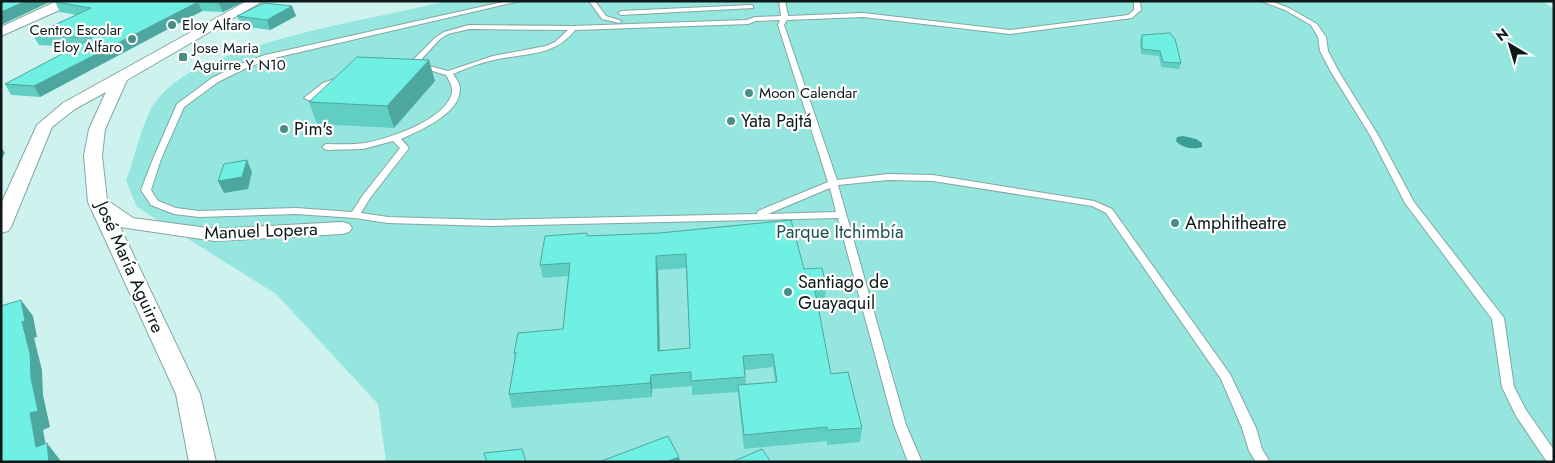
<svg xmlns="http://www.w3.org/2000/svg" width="1555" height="463" viewBox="0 0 1555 463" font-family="Jost,sans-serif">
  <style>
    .green { fill: #94e6de }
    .water { fill: #3b9e96 }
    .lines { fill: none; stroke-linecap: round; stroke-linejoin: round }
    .service-casing { stroke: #83a6a2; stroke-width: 2 }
    .minor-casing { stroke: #83a6a2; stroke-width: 2 }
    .service { fill: #fff; fill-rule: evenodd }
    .minor { fill: #fff; fill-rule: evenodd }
    .wall { fill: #60cec3; fill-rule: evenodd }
    .shaded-wall { fill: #4ea79f }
    .building { fill: #70efe3; stroke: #4ea79f; fill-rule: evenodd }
    .poi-dot { fill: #478e87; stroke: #fff; stroke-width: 2 }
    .labels { text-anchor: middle; stroke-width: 4.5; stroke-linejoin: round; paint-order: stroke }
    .far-poi-label { font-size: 15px; fill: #0c1918; stroke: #fff; text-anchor: start }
    .poi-label { font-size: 18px; fill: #0c1918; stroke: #fff; text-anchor: start }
    .street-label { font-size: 18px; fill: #0c1918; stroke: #fff }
    .park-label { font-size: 18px; fill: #1b524e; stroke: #fff }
  </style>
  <rect width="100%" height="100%" fill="#cef3ef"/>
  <path class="green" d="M447,1H1542L1554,9V462H386L378,404L276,294L137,207L126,181C134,159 141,128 151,109C162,89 187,72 207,64C283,32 367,20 447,1Z"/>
  <path class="water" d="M1183,136L1196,139L1202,143V147C1194,150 1182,148 1176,141L1177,137Z"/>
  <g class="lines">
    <defs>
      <g id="service">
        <path d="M507,1H520L270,59L244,69L218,82L184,107L161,159L151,190L158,201L176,208L199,211L296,208L352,212L363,195L400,148L393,141L363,149L326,150L322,147L326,144C339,144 352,145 365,143C388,139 442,121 451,96C454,88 450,82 446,75L416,66L408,67L404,65L411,62L436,37L444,32L469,25L573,26L747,20L755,17L781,16L779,1H785L788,16L863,13L1010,30L1128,15L1134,10V1H1140L1141,10L1132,18L1010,34L863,17L787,20L784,25L837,180L888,174L933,175L1094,201L1112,209L1230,374L1256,428L1262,449L1270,462H1256L1249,451L1242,428L1221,379L1106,213L1092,206L933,181L888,180L838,185L906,425L922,462H908L894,425L838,218L491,226L388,223L355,218L296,214L199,217L174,214L151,205L141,190L153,159L177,104L212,78L238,65L265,55ZM780,20L778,25L828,182L758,211L757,214L491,220L388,217L361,213L370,198L409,148L401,139C419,131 467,111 459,84C458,81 455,77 453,74C466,68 480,63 494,60C523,53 555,57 575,30L748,24L756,21ZM469,29L568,30L555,42L546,46L493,56L448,71L418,63L440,39L448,34ZM830,188L836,212L768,214Z"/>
        <polygon points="589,1 595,1 606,16 622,21 619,23 602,19"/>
        <polygon points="1261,1 1271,1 1289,8 1317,24 1326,37 1328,51 1339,72 1378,135 1414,202 1504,318 1514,387 1526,410 1554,450 1554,462 1547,462 1516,416 1502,387 1492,319 1405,203 1370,135 1331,72 1320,51 1318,37 1311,25 1285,10"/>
        <polygon points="751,5 753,6 753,8 621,15 618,13 621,11"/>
        <polygon points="340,77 343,77 343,81 329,87 311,100 308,100 304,98 323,83"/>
      </g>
      <g id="minor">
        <polygon points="57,1 74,1 73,4 1,36 1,27"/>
        <polygon points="247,1 263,1 127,80 105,129 102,156 107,200 133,218 215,229 342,222 349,224 352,228 349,232 342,234 215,241 120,227 200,394 216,462 189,462 176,394 88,202 84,156 89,129 106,92 75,109 52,127 11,227 8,231 1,233 1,204 37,125 63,103"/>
      </g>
    </defs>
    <use href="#service" class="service-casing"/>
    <use href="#minor" class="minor-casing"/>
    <use href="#service" class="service"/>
    <use href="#minor" class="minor"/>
  </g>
  <g class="wall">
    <polygon points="245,1 223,12 202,11 40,97 11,95 5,84 75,47 39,45 33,35 77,15 60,12 55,2"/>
    <polygon points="292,6 296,16 270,30 241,26 237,16"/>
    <polygon points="1142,35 1181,63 1179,69 1161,67 1159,56 1141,54 1140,40"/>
    <polygon points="435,81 394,128 317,124 309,102"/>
    <path d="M588,236L804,269L826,285L825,298L816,299L831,374L862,428L860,442L827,445V441L744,449L738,392L692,395V386L652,389V397L512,408L509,394L515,359L514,353L563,329L568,276L543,278L540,265ZM686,268L690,348L660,351L658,270ZM773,367L775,382L746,384L745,370Z"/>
  </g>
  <g class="shaded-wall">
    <polygon points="26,1 52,1 1,25 1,12"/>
    <polygon points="221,1 245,1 223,12 219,3"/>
    <polygon points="198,2 202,11 40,97 34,86"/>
    <polygon points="292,6 296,16 270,30 267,20"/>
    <polygon points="429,60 435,81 394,128 387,106"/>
    <polygon points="1,147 5,153 1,160"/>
    <polygon points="247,160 252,172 248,189 224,193 218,181"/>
    <polygon points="656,256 658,270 660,365 658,351"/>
    <polygon points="21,300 33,316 37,337 34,338 42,370 43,395 50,427 43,430 49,462 36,447 30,413 31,378 22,322"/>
    <polygon points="651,375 652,389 652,397 650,383"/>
    <polygon points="47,443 60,460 60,462 49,462"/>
    <polygon points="679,457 680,462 666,462"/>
  </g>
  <g class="building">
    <polygon points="1,1 26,1 1,12"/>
    <polygon points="57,1 221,1 219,3 198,2 34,86 5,84 92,38 33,35 91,8 55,2"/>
    <polygon points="264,3 292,6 267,20 237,16"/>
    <polygon points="1170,33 1175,39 1181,63 1163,62 1160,51 1142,49 1142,35"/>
    <polygon points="357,57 429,60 387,106 309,102"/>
    <polygon points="247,160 242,177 218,181 224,164"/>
    <path d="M791,220L804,269L822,268L826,285L814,286L831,374L848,372L862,428L828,430L827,427L744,435L738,385L777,382L773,354L743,356L745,377L691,381V372L651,375L650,383L509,394L516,352L514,353L518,333L563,329L570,263L540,265L545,236L587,233V236L660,233ZM686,254L690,348L658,351L656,256Z"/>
    <polygon points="21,300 25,321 22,322 30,353 31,378 38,411 30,413 36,447 47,443 49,462 1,462 1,306"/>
    <polygon points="668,436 679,457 666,462 599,462"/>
    <polygon points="522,449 526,462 487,462 484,453"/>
    <polygon points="762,449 771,462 732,462"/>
  </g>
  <g class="poi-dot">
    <circle cx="172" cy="25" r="5"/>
    <circle cx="132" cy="39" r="5"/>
    <rect x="178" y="52" width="10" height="10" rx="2.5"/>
    <circle cx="749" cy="93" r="5"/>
    <circle cx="731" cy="121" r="5"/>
    <circle cx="284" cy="129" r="5"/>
    <circle cx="1175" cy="223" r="5"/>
    <circle cx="788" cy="292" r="5"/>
  </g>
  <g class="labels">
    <g class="far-poi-label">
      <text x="182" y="30">Eloy Alfaro</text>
      <text x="122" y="35" text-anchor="end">Centro Escolar<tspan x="122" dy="17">Eloy Alfaro</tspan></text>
      <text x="193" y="53">Jose Maria<tspan x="193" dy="17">Aguirre Y N10</tspan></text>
      <text x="759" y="98">Moon Calendar</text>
    </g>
    <g class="poi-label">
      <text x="741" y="127">Yata Pajtá</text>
      <text x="294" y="135">Pim's</text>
      <text x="1185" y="229">Amphitheatre</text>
      <text x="798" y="288">Santiago de<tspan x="798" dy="21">Guayaquil</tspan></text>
    </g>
    <g class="street-label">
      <text transform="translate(261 231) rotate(-2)" y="6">Manuel Lopera</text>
      <text transform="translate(130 267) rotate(66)" y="6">José María Aguirre</text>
    </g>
    <g class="park-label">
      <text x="840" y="238">Parque Itchimbía</text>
    </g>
  </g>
  <rect width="1555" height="463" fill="none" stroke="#0c1918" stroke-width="5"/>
  <g transform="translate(1510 45) rotate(322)" stroke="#ffffff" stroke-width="4" paint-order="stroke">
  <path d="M0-4L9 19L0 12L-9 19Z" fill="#0c1918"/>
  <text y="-8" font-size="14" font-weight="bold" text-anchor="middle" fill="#0c1918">N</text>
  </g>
</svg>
